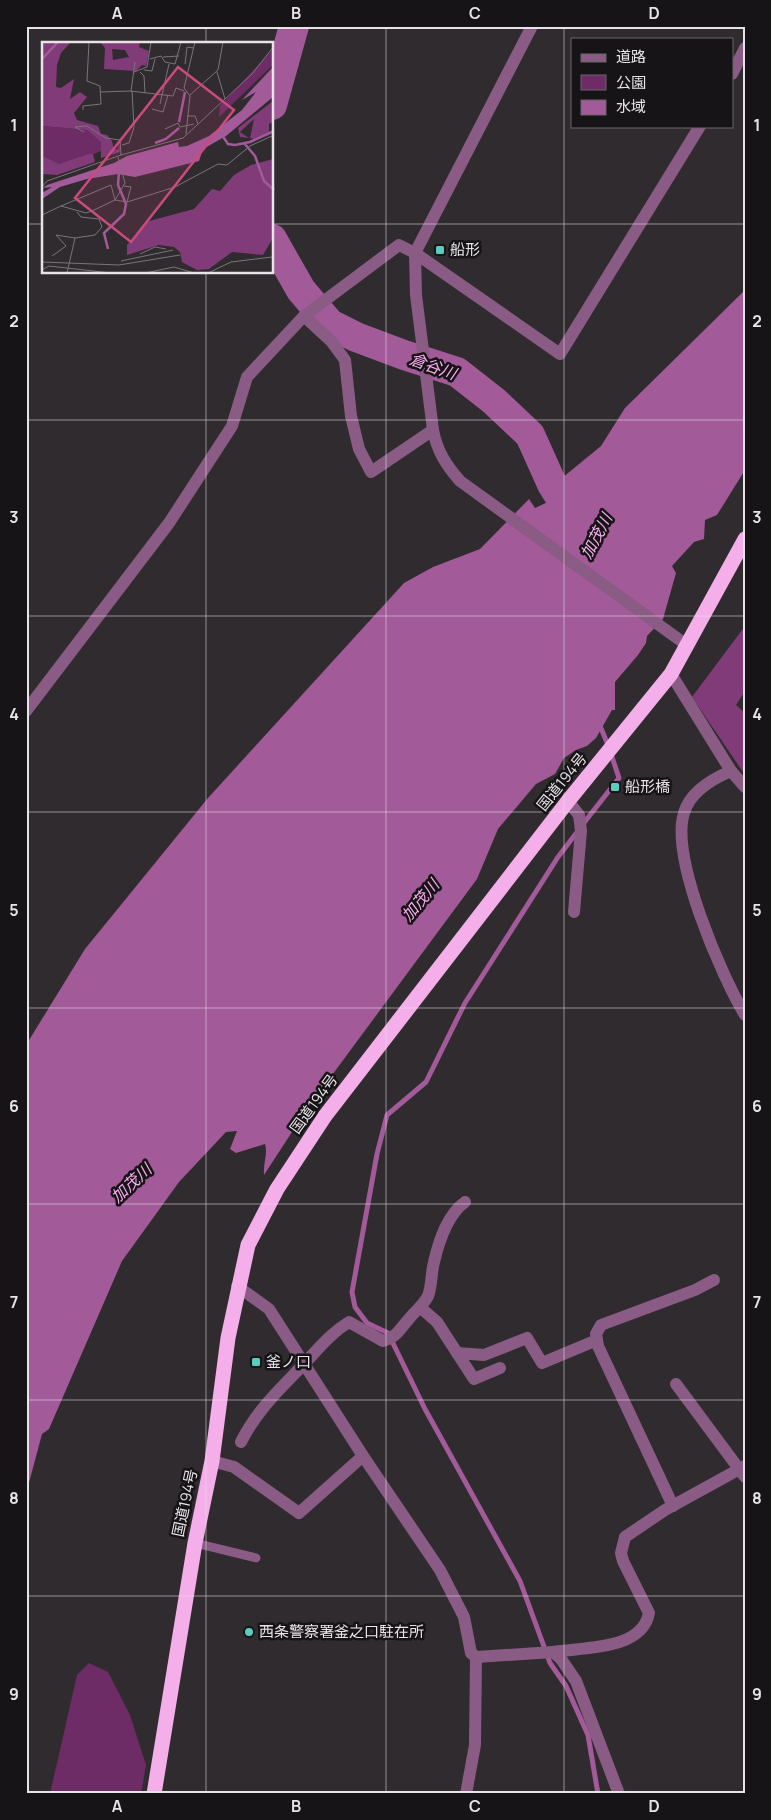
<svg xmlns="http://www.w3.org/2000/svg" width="771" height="1820" viewBox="0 0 771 1820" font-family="Manrope,'Noto Sans JP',sans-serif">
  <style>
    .green { fill: #6e2c66 }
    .forest { fill: #813b79 }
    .water { fill: #a25a99 }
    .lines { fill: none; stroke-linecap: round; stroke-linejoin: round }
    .stream { stroke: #a25a99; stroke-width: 5 }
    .river { stroke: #a25a99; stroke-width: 30 }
    .lane { stroke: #8a5b84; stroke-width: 9 }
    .street { stroke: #8a5b84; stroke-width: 12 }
    .highway { stroke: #f4aee9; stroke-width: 15 }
    .grid { fill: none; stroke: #e7e3e6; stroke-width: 1; stroke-opacity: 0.55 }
    .poi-dot { fill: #5acebc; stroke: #161416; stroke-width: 2 }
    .labels { text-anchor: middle; stroke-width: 5; stroke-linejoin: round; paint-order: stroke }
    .poi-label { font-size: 15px; fill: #e7e3e6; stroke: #161416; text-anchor: start }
    .street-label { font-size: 15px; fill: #e7e3e6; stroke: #161416 }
    .water-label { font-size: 16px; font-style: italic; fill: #fbadef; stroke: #161416 }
    .inset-river { fill: none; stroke: #a25a99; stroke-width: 2.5 }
    .inset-road { fill: none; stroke: #797578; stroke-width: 1 }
    .view { fill: #cb4b7e; fill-opacity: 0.15; stroke: #cb4b7e; stroke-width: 2.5 }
    .inset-edge { fill: none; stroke: #e7e3e6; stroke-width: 2.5 }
    .neatline { fill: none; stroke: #e7e3e6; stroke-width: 2 }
    .grid-label { font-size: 16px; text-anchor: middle; font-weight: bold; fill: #e7e3e6 }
  </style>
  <rect width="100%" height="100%" fill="#302b2f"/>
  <polygon class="green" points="89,1663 108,1672 130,1715 146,1765 141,1794 50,1794 77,1675"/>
  <polygon class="forest" points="745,626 745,691 736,705 745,713 745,775 692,697"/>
  <path class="water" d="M745,290V470L717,515L705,520L704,539L694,542L672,566L676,573L663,619L647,636L646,643L638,655L615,682V710H612L596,738L587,746L576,750L564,758L555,774L536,784L498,829L477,879L307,1109L264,1175C263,1163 268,1154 265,1144L236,1153L230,1149L237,1131L226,1132L179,1182L122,1261L49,1429L42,1434L26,1494V1045L85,949L208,798L404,583L433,567L480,549L529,499L535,508L565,494L562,478L601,446L625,408Z"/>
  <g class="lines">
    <g class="stream">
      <polyline points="598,721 608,745"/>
      <polyline points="583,824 619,778 611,754"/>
      <polyline points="578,831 558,857 465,1003 426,1082 387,1115 377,1154 352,1292 355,1307 367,1323 388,1333 425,1409 520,1581 550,1663 566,1686 588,1735 598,1794"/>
    </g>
    <g class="river">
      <polyline points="272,105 294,26"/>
      <polyline points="272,239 301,290 330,324 356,337 404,355 457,372 494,401 530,435 552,484 581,531"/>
    </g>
    <polyline class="lane" points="195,1543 256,1558"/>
    <g class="street">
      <polyline points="532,26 415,253 560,354 700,126"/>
      <polyline points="732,74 745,48"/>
      <polyline points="304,316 331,341 345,360 351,416 359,449 371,472 433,430"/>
      <polyline points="671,674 731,771 745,787"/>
      <path d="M26,711L169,523L232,426L247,377L304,316L399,245L415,253L416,295L433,430C437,451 446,465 460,481L688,646"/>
      <path d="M731,771C712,779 690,792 684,813C670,857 721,975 745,1015"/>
      <polyline points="568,801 579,815 581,831 574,912"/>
      <polyline points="237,1286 269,1309 363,1456 440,1570 464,1617 471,1653 476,1657 553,1652 561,1659 576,1681 619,1794"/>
      <polyline points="421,1308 437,1322 474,1379 500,1368"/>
      <polyline points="457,1353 484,1355 527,1338 542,1363 597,1340"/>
      <polyline points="676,1384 745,1477"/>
      <path d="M241,1442C257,1410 280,1389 304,1364C319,1348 331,1333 349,1322L383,1341C397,1337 399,1330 408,1320C415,1311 423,1306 428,1296C432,1286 431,1273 434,1262C439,1241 447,1215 465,1202"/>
      <polyline points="212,1461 234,1467 299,1513 363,1456"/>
      <polyline points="673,1506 598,1346 596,1334 601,1325 695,1290 714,1280"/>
      <path d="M553,1652C582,1647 642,1651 649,1613L623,1561L621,1553L625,1537L665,1510L745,1466"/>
      <polyline points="466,1794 475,1745 476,1657"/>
    </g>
    <polyline class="highway" points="154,1794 195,1543 212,1461 228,1338 248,1245 277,1189 325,1116 568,801 671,674 745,539"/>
  </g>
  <path class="grid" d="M206,26V44M386,26V1794M564,26V1794M26,224H44M272,224H745M206,272V1794M26,420H745M26,616H745M26,812H745M26,1008H745M26,1204H745M26,1400H745M26,1596H745"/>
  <g class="poi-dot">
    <rect x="435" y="245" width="10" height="10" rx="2.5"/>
    <rect x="610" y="782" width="10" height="10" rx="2.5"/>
    <rect x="251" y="1357" width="10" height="10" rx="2.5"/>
    <circle cx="249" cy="1632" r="5"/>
  </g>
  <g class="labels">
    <g class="poi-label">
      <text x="450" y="255">船形</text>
      <text x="625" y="792">船形橋</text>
      <text x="266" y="1367">釜ノ口</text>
      <text x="259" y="1637">西条警察署釜之口駐在所</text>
    </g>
    <g class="street-label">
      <text transform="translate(562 782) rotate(-51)" y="5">国道194号</text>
      <text transform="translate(314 1104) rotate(-54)" y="5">国道194号</text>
      <text transform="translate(185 1503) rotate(-78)" y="5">国道194号</text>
    </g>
    <g class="water-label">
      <text transform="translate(433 366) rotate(20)" y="6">倉谷川</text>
      <text transform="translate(596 536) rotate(-62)" y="6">加茂川</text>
      <text transform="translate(420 900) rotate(-50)" y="6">加茂川</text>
      <text transform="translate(131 1183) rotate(-43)" y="6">加茂川</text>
    </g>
  </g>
  <g transform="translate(42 42)">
    <rect width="231" height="231" fill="#302b2f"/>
    <path d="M231,7L230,24L177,75L178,64ZM0,84L45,88L59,100V109L37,118L17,122L8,121L0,114Z" fill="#6e2c66"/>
    <path d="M0,0H29L19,11L15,23L14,45L19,46L32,37L28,57L38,50L45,55L32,71L35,78L56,84L59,92L65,93L70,99L72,108L76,107L77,99L78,110L59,116V100L45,88L0,84ZM58,0H98L97,5L107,9L104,24L100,23L94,29L62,27L63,6ZM70,7L83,8L87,15L71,18ZM231,59V80L227,82V90L212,97L208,96L212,77L198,90L207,96L198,95L196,86ZM47,112H51L53,120L15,133L0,132V114L17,122ZM231,117V196L221,213L190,210L167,227L155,228L140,220L138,210L132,205L117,203L85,213V203L107,179L152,167L170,147L178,149L192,133L209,123Z" fill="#813b79" fill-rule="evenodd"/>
    <path d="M231,25V55L184,94L161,107L157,119L93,135L76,132L45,137L18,145L0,157V151L10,145L1,146L5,143L72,121L85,114L136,100L137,105L145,104L167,94L200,68L214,50L200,58Z" fill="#a25a99"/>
    <path class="inset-river" d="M0,17L16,0M137,80L143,50M180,93L186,102L193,103L208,100L232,89M113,101L124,97L137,86M202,101L213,114L222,139L232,148M66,207L62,191L82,172L84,162L76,143L77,130"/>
    <path class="inset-road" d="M121,15L137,14M108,17L119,14L123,20L133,22L139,0M143,22L145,5L152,6M102,28L110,29L113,17M92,30L105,25L109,0M98,30L102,34L103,51M175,30L183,57M89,49L93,20M58,50L88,49L131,54L134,46L142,49M148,53L176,28L181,0M118,62L127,22M110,67L121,70L126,53M41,68V64L59,62L58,44L45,39L47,0M145,74H153L156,82M123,87L136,81L138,85L152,82M42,90L33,85L45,84L64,96L78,98L79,113M144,92L148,54L142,46L153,0M80,103L87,101L92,85L90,49M76,115L83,141L73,158L85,160L133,145L176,122L185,123L208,104L232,93M69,143L73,158L50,169L44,171L19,164ZM82,144L89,145L85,160M0,145L5,139L79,113L141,96L210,32L232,4M0,173L19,164M98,212L113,205L124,207M10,214L24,204L14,193L33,196M79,219L131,208M0,220L77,223L138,213M0,228L7,224L69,231M25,231L33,196L53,193L60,185L57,177L39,175L35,170M103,231L132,225L152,231M166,231L189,220L230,215"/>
    <path class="view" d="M136,25L192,68L89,200L33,156Z"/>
    <rect width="231" height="231" class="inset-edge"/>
  </g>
  <rect width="771" height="1820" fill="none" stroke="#161416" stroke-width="55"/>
  <rect x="571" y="38" width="162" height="90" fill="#161416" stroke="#6a6769"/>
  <rect x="581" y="54" width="25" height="8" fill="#8a5b84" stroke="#6a6769"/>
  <text x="616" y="62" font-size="15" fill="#e7e3e6">道路</text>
  <rect x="581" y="75" width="25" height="15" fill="#6e2c66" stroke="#6a6769"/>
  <text x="616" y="88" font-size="15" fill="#e7e3e6">公園</text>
  <rect x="581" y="100" width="25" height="15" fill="#a25a99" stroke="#6a6769"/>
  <text x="616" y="112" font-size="15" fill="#e7e3e6">水域</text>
  <rect x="28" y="28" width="716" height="1764" class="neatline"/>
  <g class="grid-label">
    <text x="117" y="19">A</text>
    <text x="296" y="19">B</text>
    <text x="475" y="19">C</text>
    <text x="654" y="19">D</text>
    <text x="14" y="131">1</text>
    <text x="757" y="131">1</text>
    <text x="14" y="327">2</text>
    <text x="757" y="327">2</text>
    <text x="14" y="523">3</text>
    <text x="757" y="523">3</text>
    <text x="14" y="720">4</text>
    <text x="757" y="720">4</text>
    <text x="14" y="916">5</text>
    <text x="757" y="916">5</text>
    <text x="14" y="1112">6</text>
    <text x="757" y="1112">6</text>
    <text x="14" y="1308">7</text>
    <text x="757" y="1308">7</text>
    <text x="14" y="1504">8</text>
    <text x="757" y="1504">8</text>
    <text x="14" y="1700">9</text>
    <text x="757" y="1700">9</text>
    <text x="117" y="1812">A</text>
    <text x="296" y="1812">B</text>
    <text x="475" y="1812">C</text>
    <text x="654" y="1812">D</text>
  </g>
</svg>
